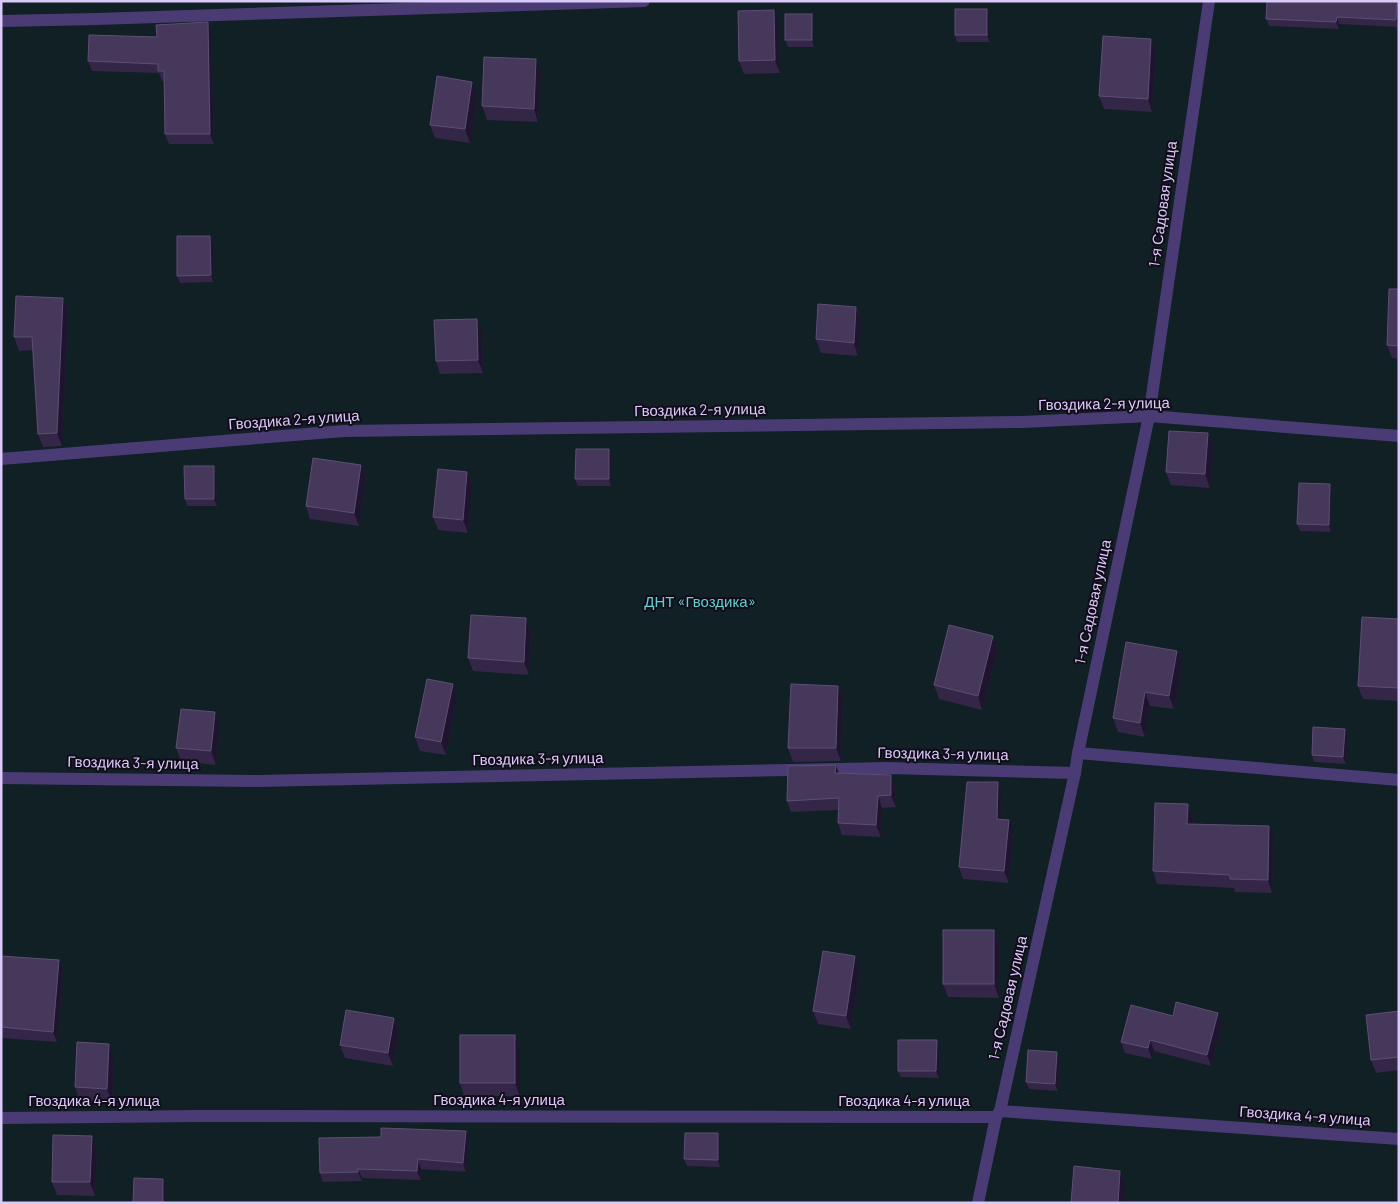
<svg xmlns="http://www.w3.org/2000/svg" width="1400" height="1204" viewBox="0 0 1400 1204" font-family="Barlow,sans-serif">
  <style>
    .green { fill: #102024 }
    .lines { fill: none; stroke-linecap: round; stroke-linejoin: round }
    .minor { stroke: #4a3b75; stroke-width: 12 }
    .wall { fill: #342647 }
    .shaded-wall { fill: #1f142d }
    .building { fill: #45385b; stroke: #5d4f74 }
    .labels { text-anchor: middle; stroke-width: 4; stroke-linejoin: round; paint-order: stroke }
    .street-label { font-size: 15px; fill: #dacafa; stroke: #120c1a }
    .park-label { font-size: 15px; fill: #5ed3ce; stroke: #120c1a }
  </style>
  <rect width="100%" height="100%" fill="#120c1a"/>
  <rect class="green" x="1" y="1" width="1398" height="1202"/>
  <g class="lines">
    <g class="minor">
      <polyline points="1,21 96,19 644,1"/>
      <polyline points="1,459 344,431 1022,422 1149,416 1399,436"/>
      <polyline points="1078,753 1399,780"/>
      <polyline points="1,778 257,781 888,768 1075,773"/>
      <polyline points="1000,1111 1399,1139"/>
      <polyline points="1,1118 199,1116 996,1117"/>
      <polyline points="978,1203 996,1117 1000,1111 1075,773 1078,753 1149,416 1209,1"/>
    </g>
  </g>
  <g class="wall">
    <polygon points="1399,1 1398,27 1339,24 1339,29 1269,26 1266,19"/>
    <polygon points="987,9 990,16 990,42 957,42 955,35"/>
    <polygon points="814,21 814,47 788,47 785,40"/>
    <polygon points="779,23 780,73 744,74 739,61"/>
    <polygon points="211,32 214,144 169,144 165,134 164,81 162,81 159,73 92,71 88,61 157,37"/>
    <polygon points="1151,39 1156,53 1152,112 1104,109 1099,96"/>
    <polygon points="541,72 538,122 487,120 482,106"/>
    <polygon points="472,82 477,95 470,143 435,138 430,125"/>
    <polygon points="213,242 213,282 180,283 177,276"/>
    <polygon points="1399,289 1399,359 1392,358 1387,345"/>
    <polygon points="63,298 68,311 62,446 43,447 38,434 33,350 19,351 14,337"/>
    <polygon points="856,307 861,320 858,356 821,353 816,339"/>
    <polygon points="482,332 483,373 440,374 436,361"/>
    <polygon points="1208,433 1213,447 1210,488 1171,485 1166,472"/>
    <polygon points="609,449 612,456 611,486 578,486 575,479"/>
    <polygon points="361,465 366,479 359,526 310,519 306,506"/>
    <polygon points="214,466 216,473 217,506 187,506 185,499"/>
    <polygon points="467,472 472,485 468,533 438,530 433,517"/>
    <polygon points="1330,484 1332,491 1331,532 1300,531 1297,524"/>
    <polygon points="526,618 531,632 529,675 473,671 468,658"/>
    <polygon points="1399,619 1399,701 1363,699 1358,686"/>
    <polygon points="993,636 998,650 982,710 939,699 934,685"/>
    <polygon points="1182,664 1174,709 1150,706 1145,737 1118,732 1113,718"/>
    <polygon points="838,686 843,699 841,761 793,762 788,748"/>
    <polygon points="457,698 446,755 420,751 415,737"/>
    <polygon points="215,712 220,726 216,765 181,761 176,748"/>
    <polygon points="1345,729 1348,736 1346,764 1314,762 1312,755"/>
    <polygon points="839,773 891,775 895,787 896,807 882,808 881,837 842,835 838,823 838,810 791,812 787,801"/>
    <polygon points="998,782 1002,794 1001,819 1013,831 1009,883 963,879 959,867"/>
    <polygon points="1188,804 1193,818 1193,824 1274,839 1272,893 1235,892 1234,888 1157,884 1153,871"/>
    <polygon points="994,930 999,943 999,998 948,997 943,984"/>
    <polygon points="1,956 63,971 57,1042 1,1038"/>
    <polygon points="860,969 851,1029 818,1024 813,1011"/>
    <polygon points="1399,1011 1399,1070 1376,1073 1371,1060"/>
    <polygon points="1173,1016 1222,1024 1211,1066 1154,1051 1152,1059 1125,1053 1121,1042"/>
    <polygon points="394,1018 399,1031 393,1066 345,1058 340,1045"/>
    <polygon points="515,1035 520,1049 520,1096 464,1096 460,1083"/>
    <polygon points="937,1040 939,1047 939,1078 901,1077 898,1071"/>
    <polygon points="1057,1052 1059,1059 1058,1091 1029,1089 1026,1082"/>
    <polygon points="114,1057 112,1102 80,1101 75,1087"/>
    <polygon points="92,1136 97,1150 95,1196 57,1195 52,1182"/>
    <polygon points="720,1140 720,1167 687,1166 684,1159"/>
    <polygon points="469,1141 466,1172 421,1169 421,1180 362,1178 362,1181 323,1182 320,1173"/>
  </g>
  <g class="shaded-wall">
    <polygon points="1397,1 1399,1 1398,27 1396,20"/>
    <polygon points="987,9 990,16 990,42 987,35"/>
    <polygon points="774,10 779,23 780,73 775,60"/>
    <polygon points="812,14 814,21 814,47 812,40"/>
    <polygon points="1337,17 1339,24 1339,29 1336,22"/>
    <polygon points="208,22 211,32 214,144 210,134"/>
    <polygon points="1151,39 1156,53 1152,112 1148,99"/>
    <polygon points="536,59 541,72 538,122 534,109"/>
    <polygon points="472,82 477,95 470,143 465,129"/>
    <polygon points="210,236 213,242 213,282 211,275"/>
    <polygon points="63,298 68,311 62,446 57,433"/>
    <polygon points="856,307 861,320 858,356 854,343"/>
    <polygon points="477,319 482,332 483,373 478,360"/>
    <polygon points="1208,433 1213,447 1210,488 1205,474"/>
    <polygon points="609,449 612,456 611,486 609,479"/>
    <polygon points="361,465 366,479 359,526 354,513"/>
    <polygon points="214,466 216,473 217,506 214,499"/>
    <polygon points="467,472 472,485 468,533 463,520"/>
    <polygon points="1330,484 1332,491 1331,532 1329,525"/>
    <polygon points="526,618 531,632 529,675 524,662"/>
    <polygon points="993,636 998,650 982,710 978,696"/>
    <polygon points="1177,651 1182,664 1174,709 1169,696"/>
    <polygon points="453,684 457,698 446,755 441,742"/>
    <polygon points="838,686 843,699 841,761 836,748"/>
    <polygon points="1145,692 1150,706 1145,737 1140,723"/>
    <polygon points="215,712 220,726 216,765 211,751"/>
    <polygon points="1345,729 1348,736 1346,764 1343,757"/>
    <polygon points="836,765 840,777 835,773"/>
    <polygon points="891,775 895,787 896,807 891,795"/>
    <polygon points="998,782 1002,794 1001,830 997,819"/>
    <polygon points="878,796 882,808 881,837 876,825"/>
    <polygon points="1188,804 1193,818 1192,838 1187,824"/>
    <polygon points="1009,820 1013,831 1009,883 1004,871"/>
    <polygon points="1269,826 1274,839 1272,893 1268,880"/>
    <polygon points="994,930 999,943 999,998 994,984"/>
    <polygon points="855,956 860,969 851,1029 846,1016"/>
    <polygon points="59,960 63,971 57,1042 53,1032"/>
    <polygon points="1218,1013 1222,1024 1211,1066 1207,1055"/>
    <polygon points="394,1018 399,1031 393,1066 388,1053"/>
    <polygon points="515,1035 520,1049 520,1096 515,1083"/>
    <polygon points="937,1040 939,1047 939,1078 936,1071"/>
    <polygon points="1150,1040 1154,1051 1152,1059 1148,1048"/>
    <polygon points="109,1044 114,1057 112,1102 107,1089"/>
    <polygon points="1057,1052 1059,1059 1058,1091 1055,1084"/>
    <polygon points="466,1131 469,1141 466,1172 463,1163"/>
    <polygon points="718,1133 720,1140 720,1167 718,1160"/>
    <polygon points="92,1136 97,1150 95,1196 90,1182"/>
    <polygon points="418,1159 421,1169 421,1180 417,1171"/>
    <polygon points="358,1169 362,1178 362,1181 358,1172"/>
    <polygon points="1120,1171 1125,1184 1124,1203 1118,1203"/>
    <polygon points="163,1179 166,1186 165,1203 163,1203"/>
  </g>
  <g class="building">
    <polygon points="1267,1 1397,1 1396,20 1337,17 1336,22 1266,19"/>
    <rect x="955" y="9" width="32" height="26"/>
    <polygon points="774,10 775,60 739,61 738,11"/>
    <rect x="785" y="14" width="27" height="26"/>
    <polygon points="208,22 210,134 165,134 164,71 158,71 158,64 88,61 89,35 157,37 156,25"/>
    <polygon points="1103,36 1151,39 1148,99 1099,96"/>
    <polygon points="484,57 536,59 534,109 482,106"/>
    <polygon points="437,76 472,82 465,129 430,125"/>
    <polygon points="177,236 210,236 211,275 177,276"/>
    <polygon points="1389,289 1399,289 1399,346 1387,345"/>
    <polygon points="16,296 63,298 57,433 38,434 32,337 14,337"/>
    <polygon points="818,304 856,307 854,343 816,339"/>
    <polygon points="477,319 478,360 436,361 434,320"/>
    <polygon points="1169,431 1208,433 1205,474 1166,472"/>
    <polygon points="576,449 609,449 609,479 575,479"/>
    <polygon points="313,458 361,465 354,513 306,506"/>
    <polygon points="184,466 214,466 214,499 185,499"/>
    <polygon points="438,469 467,472 463,520 433,517"/>
    <polygon points="1299,483 1330,484 1329,525 1297,524"/>
    <polygon points="471,615 526,618 524,662 468,658"/>
    <polygon points="1362,617 1399,619 1399,688 1358,686"/>
    <polygon points="949,625 993,636 978,696 934,685"/>
    <polygon points="1126,642 1177,651 1169,696 1145,692 1140,723 1113,718"/>
    <polygon points="427,679 453,684 441,742 415,737"/>
    <polygon points="791,684 838,686 836,748 788,748"/>
    <polygon points="181,709 215,712 211,751 176,748"/>
    <polygon points="1313,727 1345,729 1343,757 1312,755"/>
    <polygon points="836,765 835,773 891,775 891,795 878,796 876,825 838,823 839,798 787,801 788,766"/>
    <polygon points="967,782 998,782 997,819 1009,820 1004,871 959,867"/>
    <polygon points="1155,803 1188,804 1187,824 1269,826 1268,880 1230,879 1230,875 1153,871"/>
    <rect x="943" y="930" width="51" height="54"/>
    <polygon points="823,951 855,956 846,1016 813,1011"/>
    <polygon points="1,956 59,960 53,1032 1,1027"/>
    <polygon points="1176,1002 1218,1013 1207,1055 1150,1040 1148,1048 1121,1042 1131,1005 1173,1016"/>
    <polygon points="346,1010 394,1018 388,1053 340,1045"/>
    <polygon points="1399,1011 1399,1057 1371,1060 1366,1015"/>
    <rect x="460" y="1035" width="55" height="48"/>
    <polygon points="898,1040 937,1040 936,1071 898,1071"/>
    <polygon points="77,1042 109,1044 107,1089 75,1087"/>
    <polygon points="1028,1050 1057,1052 1055,1084 1026,1082"/>
    <polygon points="381,1128 466,1131 463,1163 418,1159 417,1171 358,1169 358,1172 320,1173 319,1138 381,1137"/>
    <polygon points="685,1133 718,1133 718,1160 684,1159"/>
    <polygon points="53,1135 92,1136 90,1182 52,1182"/>
    <polygon points="1074,1166 1120,1171 1118,1203 1071,1203"/>
    <polygon points="134,1178 163,1179 163,1203 133,1203"/>
  </g>
  <g class="labels">
    <g class="street-label">
      <text transform="translate(1163 204) rotate(-82)" y="5">1-я Садовая улица</text>
      <text transform="translate(1104 404) rotate(-1)" y="5">Гвоздика 2-я улица</text>
      <text transform="translate(700 410) rotate(-1)" y="5">Гвоздика 2-я улица</text>
      <text transform="translate(294 420) rotate(-4)" y="5">Гвоздика 2-я улица</text>
      <text transform="translate(1093 602) rotate(-78)" y="5">1-я Садовая улица</text>
      <text transform="translate(943 754) rotate(1)" y="5">Гвоздика 3-я улица</text>
      <text transform="translate(538 759) rotate(-1)" y="5">Гвоздика 3-я улица</text>
      <text transform="translate(133 763) rotate(1)" y="5">Гвоздика 3-я улица</text>
      <text transform="translate(1008 998) rotate(-77)" y="5">1-я Садовая улица</text>
      <text x="499" y="1105">Гвоздика 4-я улица</text>
      <text x="94" y="1106">Гвоздика 4-я улица</text>
      <text x="904" y="1106">Гвоздика 4-я улица</text>
      <text transform="translate(1305 1116) rotate(4)" y="5">Гвоздика 4-я улица</text>
    </g>
    <g class="park-label">
      <text x="700" y="607">ДНТ «Гвоздика»</text>
    </g>
  </g>
  <rect width="1400" height="1204" fill="none" stroke="#dacafa" stroke-width="5"/>
</svg>
